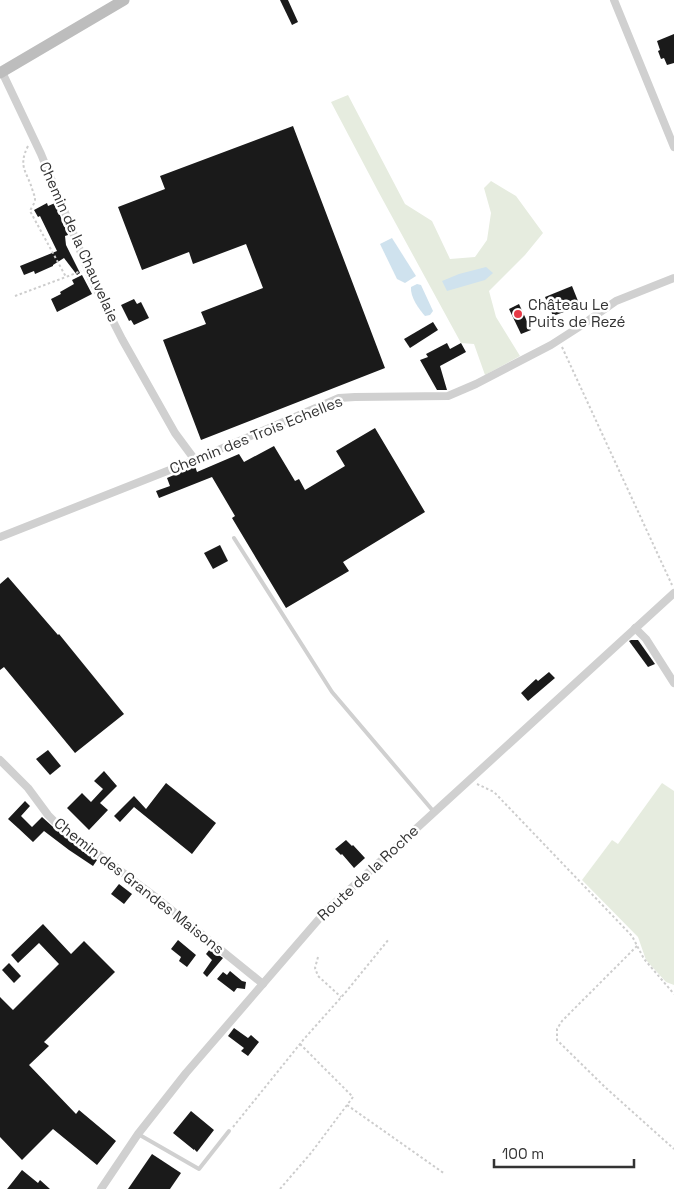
<svg xmlns="http://www.w3.org/2000/svg" width="674" height="1189" viewBox="0 0 674 1189" font-family="'Space Grotesk',sans-serif">
  <style>
    .green { fill: #e6ecdf }
    .water { fill: #cfe2ee }
    .building { fill: #1a1a1a }
    .lines { fill: none; stroke-linecap: round; stroke-linejoin: round }
    .path { stroke: #cdcdcd; stroke-width: 2; stroke-dasharray: 2.5 2.5; stroke-linecap: butt }
    .lane { stroke: #d0d0d0; stroke-width: 4 }
    .street { stroke: #d0d0d0; stroke-width: 8 }
    .secondary { stroke: #bdbdbd; stroke-width: 11 }
    .poi-dot { fill: #e63946; stroke: #fff; stroke-width: 2 }
    .labels { text-anchor: middle; stroke-width: 5; stroke-linejoin: round; paint-order: stroke }
    .street-label { font-size: 15px; fill: #333; stroke: #fff }
    .poi-label { font-size: 15px; fill: #333; stroke: #fff; text-anchor: start }
  </style>
  <rect width="100%" height="100%" fill="#fff"/>
  <g class="green">
    <polygon points="348,95 405,204 432,221 450,259 475,257 487,240 491,213 484,188 491,181 516,196 543,233 525,255 489,291 496,317 520,356 485,375 474,344 461,343 378,191 331,102"/>
    <polygon points="662,783 674,791 674,985 666,982 646,960 638,937 582,880 612,840 618,844"/>
  </g>
  <g class="water">
    <polygon points="392,238 416,276 405,283 397,279 380,244"/>
    <polygon points="486,267 493,273 485,280 447,291 442,281 459,274"/>
    <path d="M417,284L421,285L433,311L430,315L425,316C419,309 410,297 411,287Z"/>
  </g>
  <g class="building">
    <polygon points="280,0 288,0 298,22 292,25"/>
    <polygon points="674,34 674,63 667,65 664,58 661,59 658,51 660,50 657,41"/>
    <polygon points="293,126 385,368 201,440 163,340 206,324 201,312 263,288 246,244 193,264 189,252 142,270 118,207 165,189 160,176"/>
    <polygon points="47,203 48,206 55,203 68,235 65,236 66,245 80,273 77,275 64,258 53,265 53,266 35,274 34,271 24,275 20,266 57,251 40,216 38,217 34,210"/>
    <polygon points="82,275 92,294 57,312 51,299 61,294 60,292 74,284 72,280"/>
    <polygon points="572,286 580,306 553,316 545,297"/>
    <polygon points="134,299 137,304 141,302 149,318 134,325 131,320 129,321 121,305"/>
    <polygon points="519,304 531,330 521,334 509,309"/>
    <polygon points="433,322 438,330 410,348 404,339"/>
    <polygon points="447,343 450,349 461,343 466,352 440,366 447,390 437,390 420,360 428,357 426,354"/>
    <polygon points="375,428 425,512 343,562 349,571 286,608 232,518 235,516 212,477 159,498 156,491 170,486 167,478 195,466 197,472 239,454 244,462 274,446 295,481 299,479 305,490 345,466 336,451"/>
    <polygon points="220,545 228,561 213,569 204,553"/>
    <polygon points="8,577 58,635 59,634 124,714 75,753 4,667 0,670 0,584"/>
    <polygon points="631,640 638,640 655,664 648,667 629,641"/>
    <polygon points="549,672 555,678 528,701 521,693 536,679 538,681"/>
    <polygon points="48,750 61,766 50,775 36,759"/>
    <polygon points="104,771 117,786 100,803 108,810 89,830 67,808 82,793 91,802 103,789 94,781"/>
    <polygon points="166,783 216,823 192,854 134,807 120,822 114,816 134,796 146,809"/>
    <polygon points="25,801 30,806 21,816 32,827 42,817 52,826 97,860 93,866 69,850 44,831 33,842 18,828 8,819"/>
    <polygon points="346,840 352,846 353,845 365,858 354,868 342,854 341,855 335,849"/>
    <polygon points="119,884 132,894 124,904 111,894"/>
    <polygon points="43,924 71,954 84,941 115,972 44,1042 49,1046 29,1065 76,1114 79,1110 116,1141 97,1165 53,1129 22,1160 0,1137 0,997 13,1010 59,964 39,943 18,963 11,955"/>
    <polygon points="178,940 196,955 187,967 179,961 181,957 171,949"/>
    <polygon points="210,949 223,958 207,977 203,973 212,960 206,954"/>
    <polygon points="9,963 21,976 14,983 2,970"/>
    <polygon points="230,971 242,981 246,982 245,989 237,988 234,992 217,979 223,972 227,975"/>
    <polygon points="234,1028 248,1038 251,1035 259,1042 248,1056 241,1051 244,1048 228,1036"/>
    <polygon points="191,1111 214,1130 197,1152 194,1149 194,1150 173,1133"/>
    <polygon points="152,1154 181,1173 170,1189 128,1189"/>
    <polygon points="22,1170 38,1183 40,1180 50,1189 7,1189"/>
  </g>
  <g class="lines">
    <g class="path">
      <path d="M28,146C17,168 28,172 33,192C34,194 35,197 35,200C35,203 31,208 30,211L66,277L81,271"/>
      <polyline points="15,296 66,277"/>
      <polyline points="562,347 672,585"/>
      <polyline points="477,784 494,792 632,936 644,959 674,994"/>
      <polyline points="637,946 562,1021 557,1029 557,1040 606,1088 674,1149"/>
      <polyline points="318,957 315,968 318,976 341,997"/>
      <polyline points="347,1105 445,1174"/>
      <polyline points="233,1127 304,1039 345,993 389,939"/>
      <polyline points="280,1189 311,1153 353,1097 300,1044"/>
    </g>
    <g class="lane">
      <polyline points="234,538 332,692 434,812"/>
      <polyline points="138,1134 199,1169 229,1131"/>
    </g>
    <g class="street">
      <polyline points="614,0 674,147"/>
      <polyline points="2,72 41,154 68,220 91,278 122,339 175,433 195,460"/>
      <polyline points="0,537 195,460 339,398 355,397 448,396 476,384 551,345 579,327 616,301 674,278"/>
      <polyline points="635,628 646,639 674,683"/>
      <polyline points="0,760 28,788 48,815 55,822 158,899 263,984"/>
      <polyline points="101,1189 138,1134 186,1073 325,912 674,593"/>
    </g>
    <polyline class="secondary" points="0,73 124,0"/>
  </g>
  <circle class="poi-dot" cx="518" cy="314" r="5"/>
  <g class="labels">
    <g class="street-label">
      <text transform="translate(79 242) rotate(66)" y="5">Chemin de la Chauvelaie</text>
      <text transform="translate(256 435) rotate(-22)" y="5">Chemin des Trois Echelles</text>
      <text transform="translate(368 873) rotate(-43)" y="5">Route de la Roche</text>
      <text transform="translate(139 886) rotate(38)" y="5">Chemin des Grandes Maisons</text>
    </g>
    <g class="poi-label">
      <text x="528" y="310">Château Le<tspan x="528" dy="17">Puits de Rezé</tspan></text>
    </g>
  </g>
  <path d="M494 1159v8h140v-8" fill="none" stroke="#333333" stroke-width="2.5"/>
  <text x="502" y="1159" font-size="15" fill="#333333" stroke="#ffffff" stroke-width="4" paint-order="stroke">100 m</text>
</svg>
